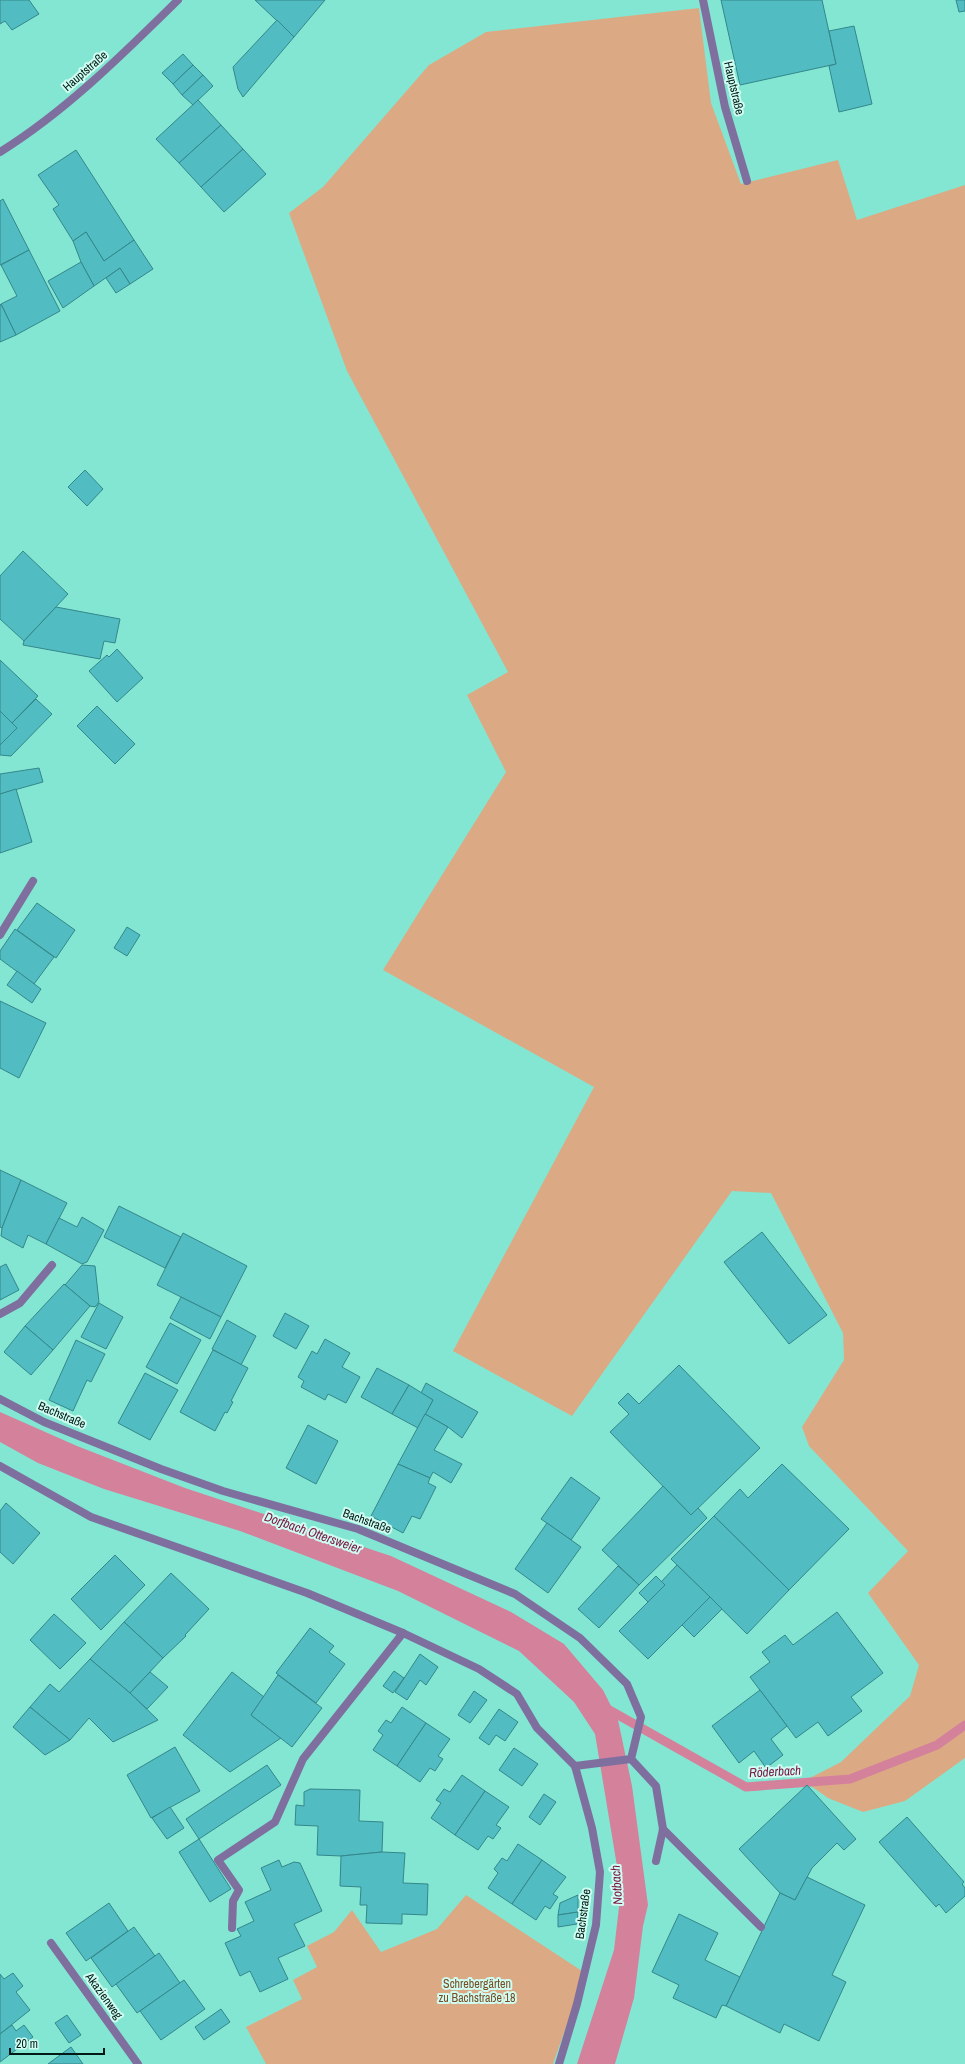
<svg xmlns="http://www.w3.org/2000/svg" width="965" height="2064" viewBox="0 0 965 2064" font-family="'Archivo Narrow',sans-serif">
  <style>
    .green { fill: #dbaa85 }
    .water { fill: #d4819c }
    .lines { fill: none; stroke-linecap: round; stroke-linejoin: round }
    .stream { stroke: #d4819c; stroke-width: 9 }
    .building { fill: #51bdc2; stroke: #34878a }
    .service { stroke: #7f6f9f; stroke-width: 8 }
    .minor { stroke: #7f6f9f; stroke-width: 8 }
    .tertiary { stroke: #7f6f9f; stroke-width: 8 }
    .labels { text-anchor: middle; stroke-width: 4; stroke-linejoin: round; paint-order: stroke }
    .street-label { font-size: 12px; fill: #001914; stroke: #cffdf2 }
    .park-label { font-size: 12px; fill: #794b24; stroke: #cffdf2 }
    .water-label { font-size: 13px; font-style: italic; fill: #791542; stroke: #cffdf2 }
  </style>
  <rect width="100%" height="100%" fill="#83e6d2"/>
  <g class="green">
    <polygon points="699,8 711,103 741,184 838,160 857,220 965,185 965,1758 905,1801 863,1812 828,1798 804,1781 841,1762 910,1696 919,1665 868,1593 908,1551 809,1446 802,1427 844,1360 843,1333 771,1193 732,1191 572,1416 453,1351 594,1087 383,970 506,772 467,695 508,672 347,371 289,213 323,187 429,65 486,32"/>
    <polygon points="466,1895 585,1973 553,2064 266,2064 246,2027 302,1999 293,1980 317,1967 307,1946 334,1932 352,1910 381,1952 437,1929"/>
  </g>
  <polygon class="water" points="0,1412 77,1446 185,1488 391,1556 511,1612 564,1644 603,1690 618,1720 632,1786 648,1905 643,1926 634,1998 615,2064 577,2064 614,1950 621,1890 595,1734 574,1702 519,1651 398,1591 240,1531 104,1489 38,1463 0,1442"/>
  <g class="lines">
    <polyline class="stream" points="604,1707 746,1787 850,1779 937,1745 965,1725"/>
  </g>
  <g class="building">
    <polygon points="0,0 29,0 39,14 12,30 5,21 0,24"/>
    <polygon points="255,0 325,0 294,37"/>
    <polygon points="721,0 822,0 836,64 740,85"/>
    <polygon points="956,0 965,0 965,11 959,12"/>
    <polygon points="277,20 294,37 243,97 238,89 233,67"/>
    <polygon points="854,26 872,104 839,112 829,66 836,64 829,31"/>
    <polygon points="183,54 193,65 173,84 162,73"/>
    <polygon points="193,65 203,75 182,95 173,84"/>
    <polygon points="203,75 213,86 193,105 182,95"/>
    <polygon points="198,100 221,125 179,163 156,139"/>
    <polygon points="221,125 243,149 201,187 179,163"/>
    <polygon points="243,149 266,174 224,212 201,187"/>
    <polygon points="76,150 134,240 104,261 86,232 73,241 53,209 59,205 38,175"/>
    <polygon points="3,199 29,250 0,265 0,201"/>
    <polygon points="86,232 104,261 134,240 153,269 130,284 120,268 94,286 81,262 73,241"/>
    <polygon points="29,250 60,311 16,335 1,304 17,296 1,265"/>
    <polygon points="81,262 94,286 63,308 48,281"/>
    <polygon points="120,268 130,284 116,293 106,278"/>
    <polygon points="1,304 16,335 0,342 0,305"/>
    <polygon points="85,470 103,489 87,506 68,487"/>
    <polygon points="23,551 68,594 24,641 0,619 0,576"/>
    <polygon points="56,607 120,619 115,643 104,641 100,659 23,645 24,641"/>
    <polygon points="117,649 143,678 117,702 89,671 107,655 109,657"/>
    <polygon points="0,660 38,696 12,723 0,711"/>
    <polygon points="36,699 52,714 11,756 0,755 0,745 17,728 12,723"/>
    <polygon points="97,706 135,744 115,764 77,726"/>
    <polygon points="0,711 17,728 0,745"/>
    <polygon points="39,768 43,782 0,794 0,774"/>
    <polygon points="16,789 32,842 0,853 0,794"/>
    <polygon points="37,903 75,930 56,958 17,930"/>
    <polygon points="127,927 140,935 127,956 114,948"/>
    <polygon points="15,929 54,957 34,984 0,959 0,951"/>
    <polygon points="17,971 41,989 32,1003 7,985"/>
    <polygon points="0,1001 46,1023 19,1078 0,1068"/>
    <polygon points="0,1170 21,1180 2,1228 0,1227"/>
    <polygon points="21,1180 67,1203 46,1244 28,1235 23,1248 1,1236 2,1228"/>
    <polygon points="119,1206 181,1237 165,1268 104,1237"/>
    <polygon points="82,1217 104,1230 87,1262 82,1264 46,1244 59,1218 77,1227"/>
    <polygon points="762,1232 827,1315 789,1344 724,1262"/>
    <polygon points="183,1233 247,1266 221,1317 157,1285"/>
    <polygon points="6,1264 19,1290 0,1300 0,1267"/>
    <polygon points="82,1265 95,1266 99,1302 95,1307 90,1306 65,1285"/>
    <polygon points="64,1284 90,1306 53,1350 25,1326"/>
    <polygon points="181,1297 221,1317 210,1339 170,1318"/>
    <polygon points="99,1303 123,1317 106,1349 81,1337"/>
    <polygon points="285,1313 309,1326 296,1349 273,1336"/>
    <polygon points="227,1320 256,1336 241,1365 212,1349"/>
    <polygon points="170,1323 201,1340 177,1384 146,1367"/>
    <polygon points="25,1326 53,1350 31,1375 4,1352"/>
    <polygon points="325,1339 350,1353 342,1367 360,1377 346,1403 328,1394 325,1400 301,1387 304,1381 298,1377 312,1351 317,1354"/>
    <polygon points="76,1340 105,1354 91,1382 87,1380 73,1411 49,1400"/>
    <polygon points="213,1350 248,1368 231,1401 233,1402 227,1413 225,1412 215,1431 180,1412"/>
    <polygon points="679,1365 760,1448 691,1515 610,1432 629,1414 618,1403 628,1393 639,1404"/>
    <polygon points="377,1368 409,1385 392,1414 361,1397"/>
    <polygon points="145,1373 178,1390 150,1440 118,1423"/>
    <polygon points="426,1383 478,1412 462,1438 448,1427 425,1414 433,1400 421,1393"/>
    <polygon points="409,1385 433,1400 418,1428 392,1414"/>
    <polygon points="425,1414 448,1427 434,1450 462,1464 451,1483 433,1472 430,1478 398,1464"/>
    <polygon points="308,1425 338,1441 316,1484 286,1468"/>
    <polygon points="398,1464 430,1478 428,1483 436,1487 420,1519 412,1516 403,1533 371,1516"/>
    <polygon points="782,1464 849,1529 789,1590 714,1516 740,1489 748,1498"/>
    <polygon points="571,1477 600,1498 571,1540 541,1519"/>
    <polygon points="663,1486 691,1515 698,1508 707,1518 639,1585 602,1550"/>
    <polygon points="6,1503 40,1533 13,1564 0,1552 0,1511"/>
    <polygon points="714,1516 789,1590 747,1634 671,1559"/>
    <polygon points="547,1523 581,1547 548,1593 515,1569"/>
    <polygon points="115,1555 145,1585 101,1630 71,1599"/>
    <polygon points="677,1565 710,1597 648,1659 619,1631 665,1585 661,1582"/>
    <polygon points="618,1566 639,1585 599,1628 578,1609"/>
    <polygon points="171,1573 209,1609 185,1635 186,1636 163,1658 124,1622"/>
    <polygon points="656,1576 665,1585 648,1602 639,1593"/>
    <polygon points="710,1597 722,1609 694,1637 682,1625"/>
    <polygon points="837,1612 883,1673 851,1697 862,1711 828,1736 818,1722 796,1738 750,1677 770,1662 762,1652 785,1635 793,1645"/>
    <polygon points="54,1614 86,1643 60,1669 30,1640"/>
    <polygon points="124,1622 163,1658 130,1693 90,1659"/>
    <polygon points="310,1628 334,1646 329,1652 345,1664 316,1703 276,1673"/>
    <polygon points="420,1654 438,1667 426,1685 420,1680 407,1700 395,1692"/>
    <polygon points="90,1659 130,1693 158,1720 113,1742 89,1718 70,1740 30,1707 50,1684 59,1692"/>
    <polygon points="394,1671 404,1678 393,1693 383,1686"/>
    <polygon points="150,1672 168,1687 147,1709 130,1693"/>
    <polygon points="232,1672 264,1697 251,1715 281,1738 230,1772 183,1735"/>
    <polygon points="278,1675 322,1708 292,1747 251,1715"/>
    <polygon points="760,1690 787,1726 771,1739 783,1755 766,1768 754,1751 739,1763 712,1726"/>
    <polygon points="474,1691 487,1700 470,1723 458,1715"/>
    <polygon points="30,1707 70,1740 45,1755 13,1727"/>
    <polygon points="402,1707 426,1723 397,1766 373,1750 383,1735 378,1731 386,1720 391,1723"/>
    <polygon points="499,1709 518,1722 505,1741 496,1735 489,1745 479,1738"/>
    <polygon points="426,1723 450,1739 438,1756 443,1759 435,1771 430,1768 420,1782 397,1766"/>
    <polygon points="175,1747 200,1791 151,1818 127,1775"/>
    <polygon points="514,1748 538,1764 522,1786 499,1770"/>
    <polygon points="267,1765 281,1785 199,1839 186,1819"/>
    <polygon points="462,1775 485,1791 455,1835 431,1818 441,1803 436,1800 444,1789 450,1792"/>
    <polygon points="807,1785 856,1839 844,1850 837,1843 812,1868 795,1900 780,1893 739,1849"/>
    <polygon points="310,1789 360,1790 359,1821 383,1822 382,1852 341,1856 317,1855 318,1826 295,1825 296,1805 304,1806 304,1792"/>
    <polygon points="485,1791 509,1807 496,1825 501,1828 493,1839 488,1836 478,1850 455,1835"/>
    <polygon points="544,1794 556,1802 540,1825 529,1817"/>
    <polygon points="170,1807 184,1828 167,1839 152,1818"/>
    <polygon points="907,1817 964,1882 962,1884 965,1888 965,1896 946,1913 939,1904 936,1907 879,1842"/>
    <polygon points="199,1839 231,1889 210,1902 179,1852"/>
    <polygon points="518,1844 542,1860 512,1904 488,1888 498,1873 494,1869 502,1858 507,1861"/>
    <polygon points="382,1852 405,1853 403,1883 428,1884 427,1915 402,1914 402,1924 366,1923 367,1905 360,1905 361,1887 340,1886 341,1856"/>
    <polygon points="279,1860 282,1867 294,1862 300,1863 322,1911 294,1924 305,1946 278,1958 288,1979 260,1992 250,1971 240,1976 225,1943 241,1936 237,1929 254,1921 245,1902 271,1890 261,1868"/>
    <polygon points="542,1860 566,1877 553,1894 558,1897 550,1909 545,1906 536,1920 512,1904"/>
    <polygon points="807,1877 865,1905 832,1975 846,1982 819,2041 784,2024 780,2033 726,2006 780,1893 795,1900"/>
    <polygon points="578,1895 578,1912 558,1915 560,1903"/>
    <polygon points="109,1903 128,1931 86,1961 66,1933"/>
    <polygon points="578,1912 577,1924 558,1927 558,1915"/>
    <polygon points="679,1914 718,1933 705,1960 740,1977 726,2006 722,2005 716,2018 673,1998 679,1985 652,1972"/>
    <polygon points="134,1927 155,1956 112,1987 91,1958"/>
    <polygon points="159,1953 180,1983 137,2013 116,1984"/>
    <polygon points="13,1973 23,1986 16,1992 30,2010 0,2034 0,1974 4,1979"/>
    <polygon points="184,1980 205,2009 161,2040 140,2011"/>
    <polygon points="221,2009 230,2022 204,2040 195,2027"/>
    <polygon points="67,2015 81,2035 69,2043 55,2023"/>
    <polygon points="12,2025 16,2031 24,2025 33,2037 0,2062 0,2034"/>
    <polygon points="71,2047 83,2064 48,2064"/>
  </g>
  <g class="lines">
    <g class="service">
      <polyline points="703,0 725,107 747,181"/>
      <polyline points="0,935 33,881"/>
      <polyline points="0,1314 20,1303 52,1265"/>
      <polyline points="631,1759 656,1786 663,1829 656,1861"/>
      <polyline points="663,1829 761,1927"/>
      <polyline points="232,1928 233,1901 239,1890 218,1860 275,1822 303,1759 403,1633"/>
    </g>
    <g class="minor">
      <polyline points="0,1399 44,1422 161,1469 223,1491 358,1529 515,1594 580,1638 627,1684 641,1717 631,1759 575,1766"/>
      <polyline points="0,1466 91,1517 307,1593 403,1633 479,1669 517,1694 537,1728 575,1766 592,1828 600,1872 596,1925 577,2004 559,2064"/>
      <polyline points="51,1943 138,2064"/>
    </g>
    <path class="tertiary" d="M0,152C66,111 123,54 178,0"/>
  </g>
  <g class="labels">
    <g class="street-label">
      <text transform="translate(85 71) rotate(-41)" y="4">Hauptstraße</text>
      <text transform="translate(734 88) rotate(77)" y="4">Hauptstraße</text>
      <text transform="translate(62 1415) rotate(23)" y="4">Bachstraße</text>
      <text transform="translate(367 1521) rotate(20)" y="4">Bachstraße</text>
      <text transform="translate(583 1914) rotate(-82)" y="4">Bachstraße</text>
      <text transform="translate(104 1996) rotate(54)" y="4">Akazienweg</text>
    </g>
    <g class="park-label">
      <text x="477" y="1988">Schrebergärten<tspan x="477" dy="14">zu Bachstraße 18</tspan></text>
    </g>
    <g class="water-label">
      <text transform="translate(313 1532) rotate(19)" y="5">Dorfbach Ottersweier</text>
      <text transform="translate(775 1771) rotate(-3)" y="5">Röderbach</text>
      <text transform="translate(616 1885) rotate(-94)" y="5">Notbach</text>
    </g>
  </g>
  <path d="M10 2048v6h94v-6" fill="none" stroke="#001914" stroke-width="2"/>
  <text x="16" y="2048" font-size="12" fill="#001914" stroke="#cffdf2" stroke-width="3" paint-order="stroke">20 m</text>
</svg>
